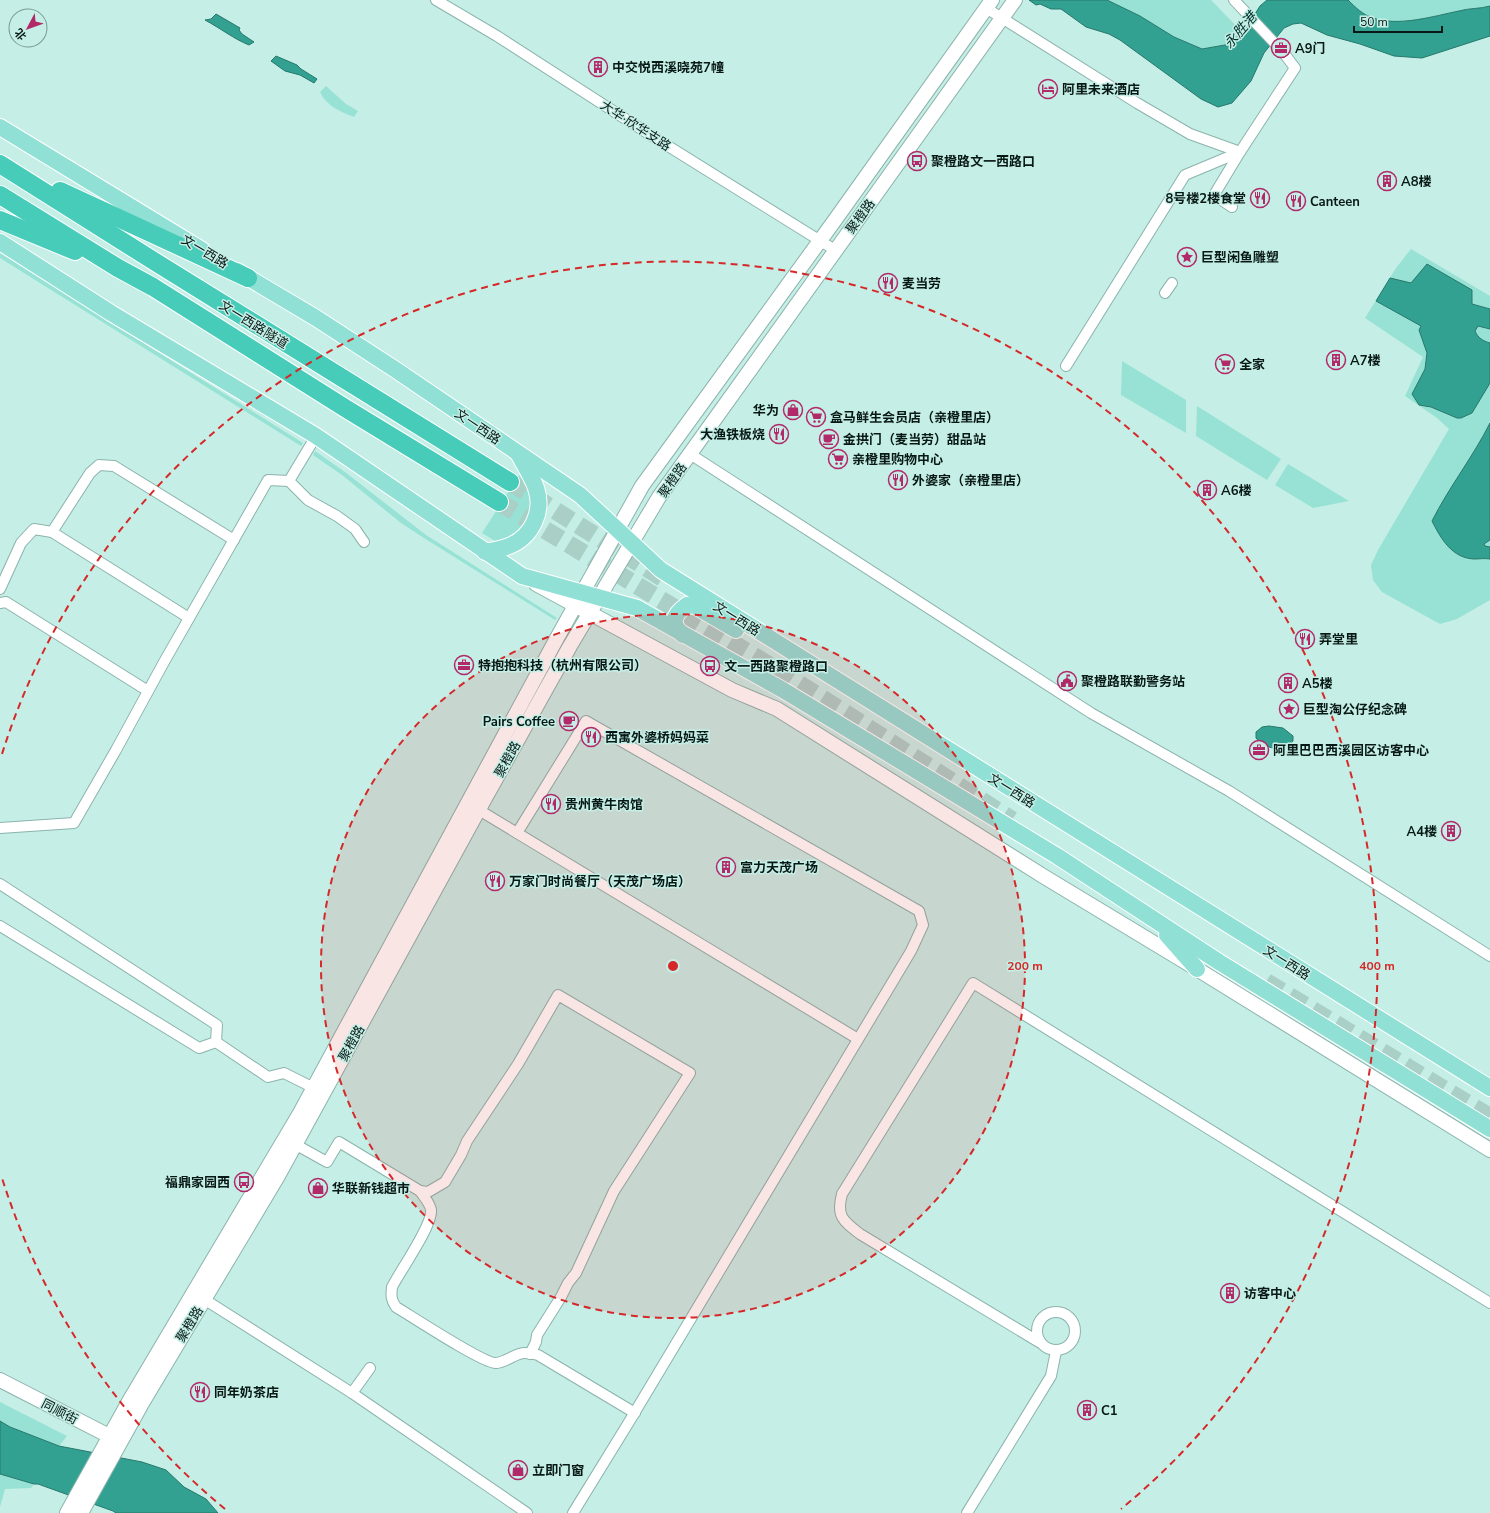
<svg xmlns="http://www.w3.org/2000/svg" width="1490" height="1513" viewBox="0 0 1490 1513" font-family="'Nunito Sans','Noto Sans SC',sans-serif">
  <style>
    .green { fill: #97e2d4 }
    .water { fill: #33a191; stroke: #26786c }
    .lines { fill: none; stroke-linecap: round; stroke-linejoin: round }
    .highway-tunnel { stroke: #a9cfc7; stroke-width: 18; stroke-dasharray: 18 9; stroke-linecap: butt }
    .street-casing { stroke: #8bb3ac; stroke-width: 12 }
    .secondary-casing { stroke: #8bb3ac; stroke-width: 16 }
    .primary-casing { stroke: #fff; stroke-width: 18 }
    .highway-casing { stroke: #fff; stroke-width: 20 }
    .street { stroke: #fff; stroke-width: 10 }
    .secondary { stroke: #fff; stroke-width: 14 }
    .primary { stroke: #90e0d5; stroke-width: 16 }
    .highway { stroke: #46ccb9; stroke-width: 18 }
    .ring { fill: none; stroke: #d62828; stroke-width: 2; stroke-dasharray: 7 5 }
    .labels { text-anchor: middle; stroke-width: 3; stroke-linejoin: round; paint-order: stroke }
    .poi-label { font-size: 13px; font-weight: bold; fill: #081815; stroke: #c5efe6; text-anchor: start }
    .street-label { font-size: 13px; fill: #081815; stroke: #c5efe6 }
    .water-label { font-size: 14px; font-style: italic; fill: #00312b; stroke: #c5efe6 }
    .centre { fill: #d62828; stroke: #c5efe6; stroke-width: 2 }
    .ring-label { font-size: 12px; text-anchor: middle; font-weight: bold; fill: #d62828; stroke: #c5efe6; stroke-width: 3; stroke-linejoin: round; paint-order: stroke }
  </style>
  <rect width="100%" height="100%" fill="#c5efe6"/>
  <g class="green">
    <polygon points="1107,0 1211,0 1243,33 1225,45 1202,49 1174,37 1140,16"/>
    <path d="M1348,0H1490V6C1480,9 1469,8 1459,11C1434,16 1399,27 1373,18C1363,15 1355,7 1348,0Z"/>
    <path d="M326,86L346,104L358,111L354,117C341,112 326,106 320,92Z"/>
    <polygon points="1411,249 1490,296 1490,600 1457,619 1440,624 1382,592 1373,580 1371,565 1378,550 1449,429 1437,418 1405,396 1423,357 1365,318 1396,268"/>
    <polygon points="0,253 303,443 301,446 0,258"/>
    <polygon points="1122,361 1186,400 1186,433 1121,395"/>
    <polygon points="1197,406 1281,459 1267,480 1196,436"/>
    <polygon points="315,451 345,472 426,535 557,618 555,620 424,538 401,523 342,475 313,455"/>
    <polygon points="1288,464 1349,501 1313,508 1275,485"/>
    <polygon points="519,475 528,486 534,500 522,533 508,540 495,541 482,533"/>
    <polygon points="0,1402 67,1436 59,1446 10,1427 0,1421"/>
    <polygon points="0,1474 34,1484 31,1488 5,1489 0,1507"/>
  </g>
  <g class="water">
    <path d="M1029,0H1107L1140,16L1174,37L1202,49L1225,45L1243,33L1260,6L1267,0H1348C1355,7 1363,15 1373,18C1399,27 1434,16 1459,11C1469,8 1480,9 1490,6V36L1422,58L1394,56L1360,44L1327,35L1301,23L1293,24L1284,28L1264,53L1251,81L1232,103L1218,107L1201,99L1120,40L1109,34L1086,27L1061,9H1051L1040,4L1036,5Z"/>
    <path d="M216,14L240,28L239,30L242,34L254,42L249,45C234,39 220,28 205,20L211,19Z"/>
    <polygon points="276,56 297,65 301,69 317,79 314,83 300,75 285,71 271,61"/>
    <path d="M1427,264L1472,290V304L1490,309V329L1478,326L1475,331C1478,338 1483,341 1490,343V383L1472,413L1461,418H1457L1431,407L1419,405L1412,394L1425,369L1427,353L1419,330L1421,326L1376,301L1390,278L1411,283Z"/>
    <path d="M1490,423V540L1484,544L1485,546L1490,547V559C1485,558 1480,559 1474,559C1452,558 1441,539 1432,521C1449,487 1473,457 1490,423Z"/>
    <path d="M1269,726L1283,728L1293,736V741C1283,753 1265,749 1256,738V732L1262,727Z"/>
    <polygon points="0,1421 10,1427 59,1446 142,1462 166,1470 184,1487 206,1499 218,1513 116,1513 113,1511 38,1484 34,1484 0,1474"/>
  </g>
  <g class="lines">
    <g class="highway-tunnel">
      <polyline points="510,482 669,582"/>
      <polyline points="499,502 787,676 1012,820"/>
      <polyline points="1266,982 1490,1117"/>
    </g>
    <defs>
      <g id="street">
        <polyline points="436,0 497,36 652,136 835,250"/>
        <polyline points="986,8 1137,103 1190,134 1240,152 1214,195 1232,207"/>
        <polyline points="1165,293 1172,283"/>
        <polyline points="1066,366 1185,175 1240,152 1295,68 1283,52 1234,0"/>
        <polyline points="316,436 289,481 308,500 337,516 355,529 364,542"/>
        <polyline points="690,454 1091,713 1229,791 1490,956"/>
        <polyline points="52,532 90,473 99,465 114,466 234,540"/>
        <polyline points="0,589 21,543 34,529 52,532 189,618"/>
        <polyline points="0,603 6,602 148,691"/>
        <polyline points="474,807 858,1039"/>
        <polyline points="0,828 74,823 116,750 164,662 268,480 289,481"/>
        <polyline points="517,833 586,721 919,911 923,925 911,951 629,1422 573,1513"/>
        <polyline points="0,884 217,1025 216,1042 199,1048 0,926"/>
        <polyline points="216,1042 268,1077 284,1073 320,1091"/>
        <path d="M291,1142L327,1162L339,1142L420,1191C424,1197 430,1203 431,1210C433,1225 400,1271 392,1287C391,1296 391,1300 396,1307C411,1316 484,1364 496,1363C507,1362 515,1353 525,1353C529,1353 534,1354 538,1355L635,1413"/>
        <polyline points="420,1191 428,1192 445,1182 461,1155 467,1141 518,1064 558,995 690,1073 614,1191 576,1273 568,1283 561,1297 537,1335 536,1342 530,1354"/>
        <polyline points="199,1296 352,1393 370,1368"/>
        <circle cx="1056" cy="1331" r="19"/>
        <path d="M1039,1342L860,1234C843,1221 836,1216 842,1194L973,983L1490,1303"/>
        <polyline points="352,1393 527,1513"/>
        <polyline points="967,1513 1051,1376 1056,1351"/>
      </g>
      <g id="secondary">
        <polyline points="536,584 732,690 777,709 1043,876 1197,969 1490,1150"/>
        <polyline points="0,1380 117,1440"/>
        <polyline points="67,1513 131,1398 300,1113 557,638 642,486 835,220 992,0"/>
        <polyline points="81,1513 141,1405 278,1176 483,802 570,646 659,497 1015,0"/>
      </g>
      <g id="primary">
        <polyline points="0,127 202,250"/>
        <polyline points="0,242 111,313 316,436 522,576 637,608 783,690 1057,856 1219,962 1490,1129"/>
        <polyline points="237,271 316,318 396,370 580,495 661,570 1490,1088"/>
        <path d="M485,552C493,550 502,549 509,546C532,537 544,511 536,488C532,477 525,466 519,455"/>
        <path d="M683,635C670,623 673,615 687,605L695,606L736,630"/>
        <polyline points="1167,935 1197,969"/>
      </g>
      <g id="highway">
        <polyline points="0,164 157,263 510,482"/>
        <polyline points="60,191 248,278"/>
        <polyline points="0,195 118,268 153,287 345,408 499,502"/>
        <polyline points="0,220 75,251"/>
      </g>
    </defs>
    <use href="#street" class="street-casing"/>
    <use href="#secondary" class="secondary-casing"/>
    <use href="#primary" class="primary-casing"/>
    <use href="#highway" class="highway-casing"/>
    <use href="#street" class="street"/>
    <use href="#secondary" class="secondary"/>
    <use href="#primary" class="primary"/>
    <use href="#highway" class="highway"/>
  </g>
  <circle cx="673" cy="966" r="352" fill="#d62828" fill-opacity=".12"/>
  <g class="ring">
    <circle cx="673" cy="966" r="352"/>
    <path d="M225 1509A704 704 0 0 1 2 1178M2 754A704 704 0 1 1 1121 1509"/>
  </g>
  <defs>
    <symbol id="office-ring" viewBox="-11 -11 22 22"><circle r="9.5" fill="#c5efe6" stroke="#b2296a" stroke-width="1.5"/><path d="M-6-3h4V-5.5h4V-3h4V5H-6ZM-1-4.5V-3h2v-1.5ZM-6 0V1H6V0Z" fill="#b2296a"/></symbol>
    <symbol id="building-ring" viewBox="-11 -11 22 22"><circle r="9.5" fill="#c5efe6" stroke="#b2296a" stroke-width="1.5"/><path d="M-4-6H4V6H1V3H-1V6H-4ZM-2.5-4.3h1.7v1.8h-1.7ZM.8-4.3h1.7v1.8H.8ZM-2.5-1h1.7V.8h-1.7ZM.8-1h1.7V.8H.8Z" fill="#b2296a"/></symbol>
    <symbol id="hotel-ring" viewBox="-11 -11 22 22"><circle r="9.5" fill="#c5efe6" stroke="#b2296a" stroke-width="1.5"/><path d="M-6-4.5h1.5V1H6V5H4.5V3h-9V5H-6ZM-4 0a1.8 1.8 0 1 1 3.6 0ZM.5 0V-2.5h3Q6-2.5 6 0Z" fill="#b2296a"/></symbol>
    <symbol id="bus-ring" viewBox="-11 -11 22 22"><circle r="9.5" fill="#c5efe6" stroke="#b2296a" stroke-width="1.5"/><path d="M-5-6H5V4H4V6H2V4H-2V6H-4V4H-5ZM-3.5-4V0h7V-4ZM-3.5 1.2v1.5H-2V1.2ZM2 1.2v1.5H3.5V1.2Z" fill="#b2296a"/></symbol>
    <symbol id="restaurant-ring" viewBox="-11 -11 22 22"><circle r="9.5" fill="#c5efe6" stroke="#b2296a" stroke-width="1.5"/><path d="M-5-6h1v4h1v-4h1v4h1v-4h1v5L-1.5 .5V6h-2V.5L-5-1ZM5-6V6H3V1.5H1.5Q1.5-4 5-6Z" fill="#b2296a"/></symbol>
    <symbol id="sight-ring" viewBox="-11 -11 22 22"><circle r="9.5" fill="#c5efe6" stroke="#b2296a" stroke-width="1.5"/><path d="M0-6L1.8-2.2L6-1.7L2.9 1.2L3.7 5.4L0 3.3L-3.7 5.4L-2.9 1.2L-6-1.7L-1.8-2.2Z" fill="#b2296a"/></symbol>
    <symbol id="supermarket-ring" viewBox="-11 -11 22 22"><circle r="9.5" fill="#c5efe6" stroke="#b2296a" stroke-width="1.5"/><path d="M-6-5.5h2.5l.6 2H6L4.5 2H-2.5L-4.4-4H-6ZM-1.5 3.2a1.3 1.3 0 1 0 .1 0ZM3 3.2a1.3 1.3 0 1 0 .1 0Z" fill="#b2296a"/></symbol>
    <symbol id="shop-ring" viewBox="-11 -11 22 22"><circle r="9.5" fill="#c5efe6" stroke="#b2296a" stroke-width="1.5"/><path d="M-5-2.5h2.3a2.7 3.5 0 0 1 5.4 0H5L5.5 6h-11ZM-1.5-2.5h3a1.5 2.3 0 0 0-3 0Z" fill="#b2296a"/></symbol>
    <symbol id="cafe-ring" viewBox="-11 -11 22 22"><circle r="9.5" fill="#c5efe6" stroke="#b2296a" stroke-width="1.5"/><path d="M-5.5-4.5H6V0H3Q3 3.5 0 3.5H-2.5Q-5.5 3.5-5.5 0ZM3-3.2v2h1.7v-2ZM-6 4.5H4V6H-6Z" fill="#b2296a"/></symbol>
    <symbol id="civic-ring" viewBox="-11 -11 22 22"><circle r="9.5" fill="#c5efe6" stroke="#b2296a" stroke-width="1.5"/><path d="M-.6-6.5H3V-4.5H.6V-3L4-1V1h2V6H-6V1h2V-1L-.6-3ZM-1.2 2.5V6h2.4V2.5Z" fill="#b2296a"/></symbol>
  </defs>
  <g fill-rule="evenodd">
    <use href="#office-ring" x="1270" y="37" width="22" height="22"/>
    <use href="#building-ring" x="587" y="56" width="22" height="22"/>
    <use href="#hotel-ring" x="1037" y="78" width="22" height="22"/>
    <use href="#bus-ring" x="906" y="150" width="22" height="22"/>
    <use href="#building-ring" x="1376" y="170" width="22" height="22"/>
    <use href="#restaurant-ring" x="1249" y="187" width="22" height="22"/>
    <use href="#restaurant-ring" x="1285" y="190" width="22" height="22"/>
    <use href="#sight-ring" x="1176" y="246" width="22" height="22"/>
    <use href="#restaurant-ring" x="877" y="272" width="22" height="22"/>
    <use href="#building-ring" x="1325" y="349" width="22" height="22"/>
    <use href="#supermarket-ring" x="1214" y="353" width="22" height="22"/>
    <use href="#shop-ring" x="782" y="399" width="22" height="22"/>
    <use href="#supermarket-ring" x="805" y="406" width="22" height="22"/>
    <use href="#restaurant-ring" x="768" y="423" width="22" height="22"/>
    <use href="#cafe-ring" x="818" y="428" width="22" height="22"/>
    <use href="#supermarket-ring" x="827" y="448" width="22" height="22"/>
    <use href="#restaurant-ring" x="887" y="469" width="22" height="22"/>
    <use href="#building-ring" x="1196" y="479" width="22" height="22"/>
    <use href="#restaurant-ring" x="1294" y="628" width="22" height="22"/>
    <use href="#office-ring" x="453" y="654" width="22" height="22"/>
    <use href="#bus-ring" x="699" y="655" width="22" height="22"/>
    <use href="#civic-ring" x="1056" y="670" width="22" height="22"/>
    <use href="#building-ring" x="1277" y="672" width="22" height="22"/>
    <use href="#sight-ring" x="1278" y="698" width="22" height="22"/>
    <use href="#cafe-ring" x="558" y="710" width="22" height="22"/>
    <use href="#restaurant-ring" x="580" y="726" width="22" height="22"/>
    <use href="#office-ring" x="1248" y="739" width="22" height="22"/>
    <use href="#restaurant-ring" x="540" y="793" width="22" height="22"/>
    <use href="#building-ring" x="1440" y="820" width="22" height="22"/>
    <use href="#building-ring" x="715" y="856" width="22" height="22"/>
    <use href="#restaurant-ring" x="484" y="870" width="22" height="22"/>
    <use href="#bus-ring" x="233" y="1171" width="22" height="22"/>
    <use href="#shop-ring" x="307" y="1177" width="22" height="22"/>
    <use href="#building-ring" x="1219" y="1282" width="22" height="22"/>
    <use href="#restaurant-ring" x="189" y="1381" width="22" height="22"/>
    <use href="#building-ring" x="1076" y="1399" width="22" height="22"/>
    <use href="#shop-ring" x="507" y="1459" width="22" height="22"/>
  </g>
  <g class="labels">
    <g class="poi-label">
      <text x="1295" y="53">A9门</text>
      <text x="612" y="72">中交悦西溪晓苑7幢</text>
      <text x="1062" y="94">阿里未来酒店</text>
      <text x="931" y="166">聚橙路文一西路口</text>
      <text x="1401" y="186">A8楼</text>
      <text x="1246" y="203" text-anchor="end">8号楼2楼食堂</text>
      <text x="1310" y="206">Canteen</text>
      <text x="1201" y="262">巨型闲鱼雕塑</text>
      <text x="902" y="288">麦当劳</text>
      <text x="1350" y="365">A7楼</text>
      <text x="1239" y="369">全家</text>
      <text x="779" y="415" text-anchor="end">华为</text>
      <text x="830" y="422">盒马鲜生会员店（亲橙里店）</text>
      <text x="765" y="439" text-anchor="end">大渔铁板烧</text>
      <text x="843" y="444">金拱门（麦当劳）甜品站</text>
      <text x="852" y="464">亲橙里购物中心</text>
      <text x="912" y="485">外婆家（亲橙里店）</text>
      <text x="1221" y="495">A6楼</text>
      <text x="1319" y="644">弄堂里</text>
      <text x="478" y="670">特抱抱科技（杭州有限公司）</text>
      <text x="724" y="671">文一西路聚橙路口</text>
      <text x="1081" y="686">聚橙路联勤警务站</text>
      <text x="1302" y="688">A5楼</text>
      <text x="1303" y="714">巨型淘公仔纪念碑</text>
      <text x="555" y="726" text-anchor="end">Pairs Coffee</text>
      <text x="605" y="742">西寓外婆桥妈妈菜</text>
      <text x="1273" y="755">阿里巴巴西溪园区访客中心</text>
      <text x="565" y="809">贵州黄牛肉馆</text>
      <text x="1437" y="836" text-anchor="end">A4楼</text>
      <text x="740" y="872">富力天茂广场</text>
      <text x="509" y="886">万家门时尚餐厅（天茂广场店）</text>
      <text x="230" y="1187" text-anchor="end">福鼎家园西</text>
      <text x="332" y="1193">华联新钱超市</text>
      <text x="1244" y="1298">访客中心</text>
      <text x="214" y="1397">同年奶茶店</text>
      <text x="1101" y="1415">C1</text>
      <text x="532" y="1475">立即门窗</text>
    </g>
    <g class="street-label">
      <text transform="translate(636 125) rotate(33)" y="5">大华·欣华支路</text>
      <text transform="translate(860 216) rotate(-54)" y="5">聚橙路</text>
      <text transform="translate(205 251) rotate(31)" y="5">文一西路</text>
      <text transform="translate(254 324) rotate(32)" y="5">文一西路隧道</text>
      <text transform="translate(478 426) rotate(34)" y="5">文一西路</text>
      <text transform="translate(672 480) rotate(-55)" y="5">聚橙路</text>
      <text transform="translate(737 618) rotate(32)" y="5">文一西路</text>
      <text transform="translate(507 759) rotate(-61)" y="5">聚橙路</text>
      <text transform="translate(1012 790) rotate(32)" y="5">文一西路</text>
      <text transform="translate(1287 962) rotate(32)" y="5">文一西路</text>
      <text transform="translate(351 1043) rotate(-61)" y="5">聚橙路</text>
      <text transform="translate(189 1324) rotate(-59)" y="5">聚橙路</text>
      <text transform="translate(60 1411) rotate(27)" y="5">同顺街</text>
    </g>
    <g class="water-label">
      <text transform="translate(1240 30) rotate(-49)" y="5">永胜港</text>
    </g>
  </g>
  <circle cx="673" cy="966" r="6" class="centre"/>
  <g class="ring-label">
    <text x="1025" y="970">200 m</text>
    <text x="1377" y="970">400 m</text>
  </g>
  <g transform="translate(28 28) rotate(229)"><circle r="19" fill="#c5efe6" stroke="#799992"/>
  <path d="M0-3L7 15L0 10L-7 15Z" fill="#b2296a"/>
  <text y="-6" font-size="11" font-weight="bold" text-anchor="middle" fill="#081815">北</text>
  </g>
  <path d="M1354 26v6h88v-6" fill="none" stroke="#081815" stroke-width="2"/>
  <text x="1360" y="26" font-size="12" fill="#081815" stroke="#c5efe6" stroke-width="3" paint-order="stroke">50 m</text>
</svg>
